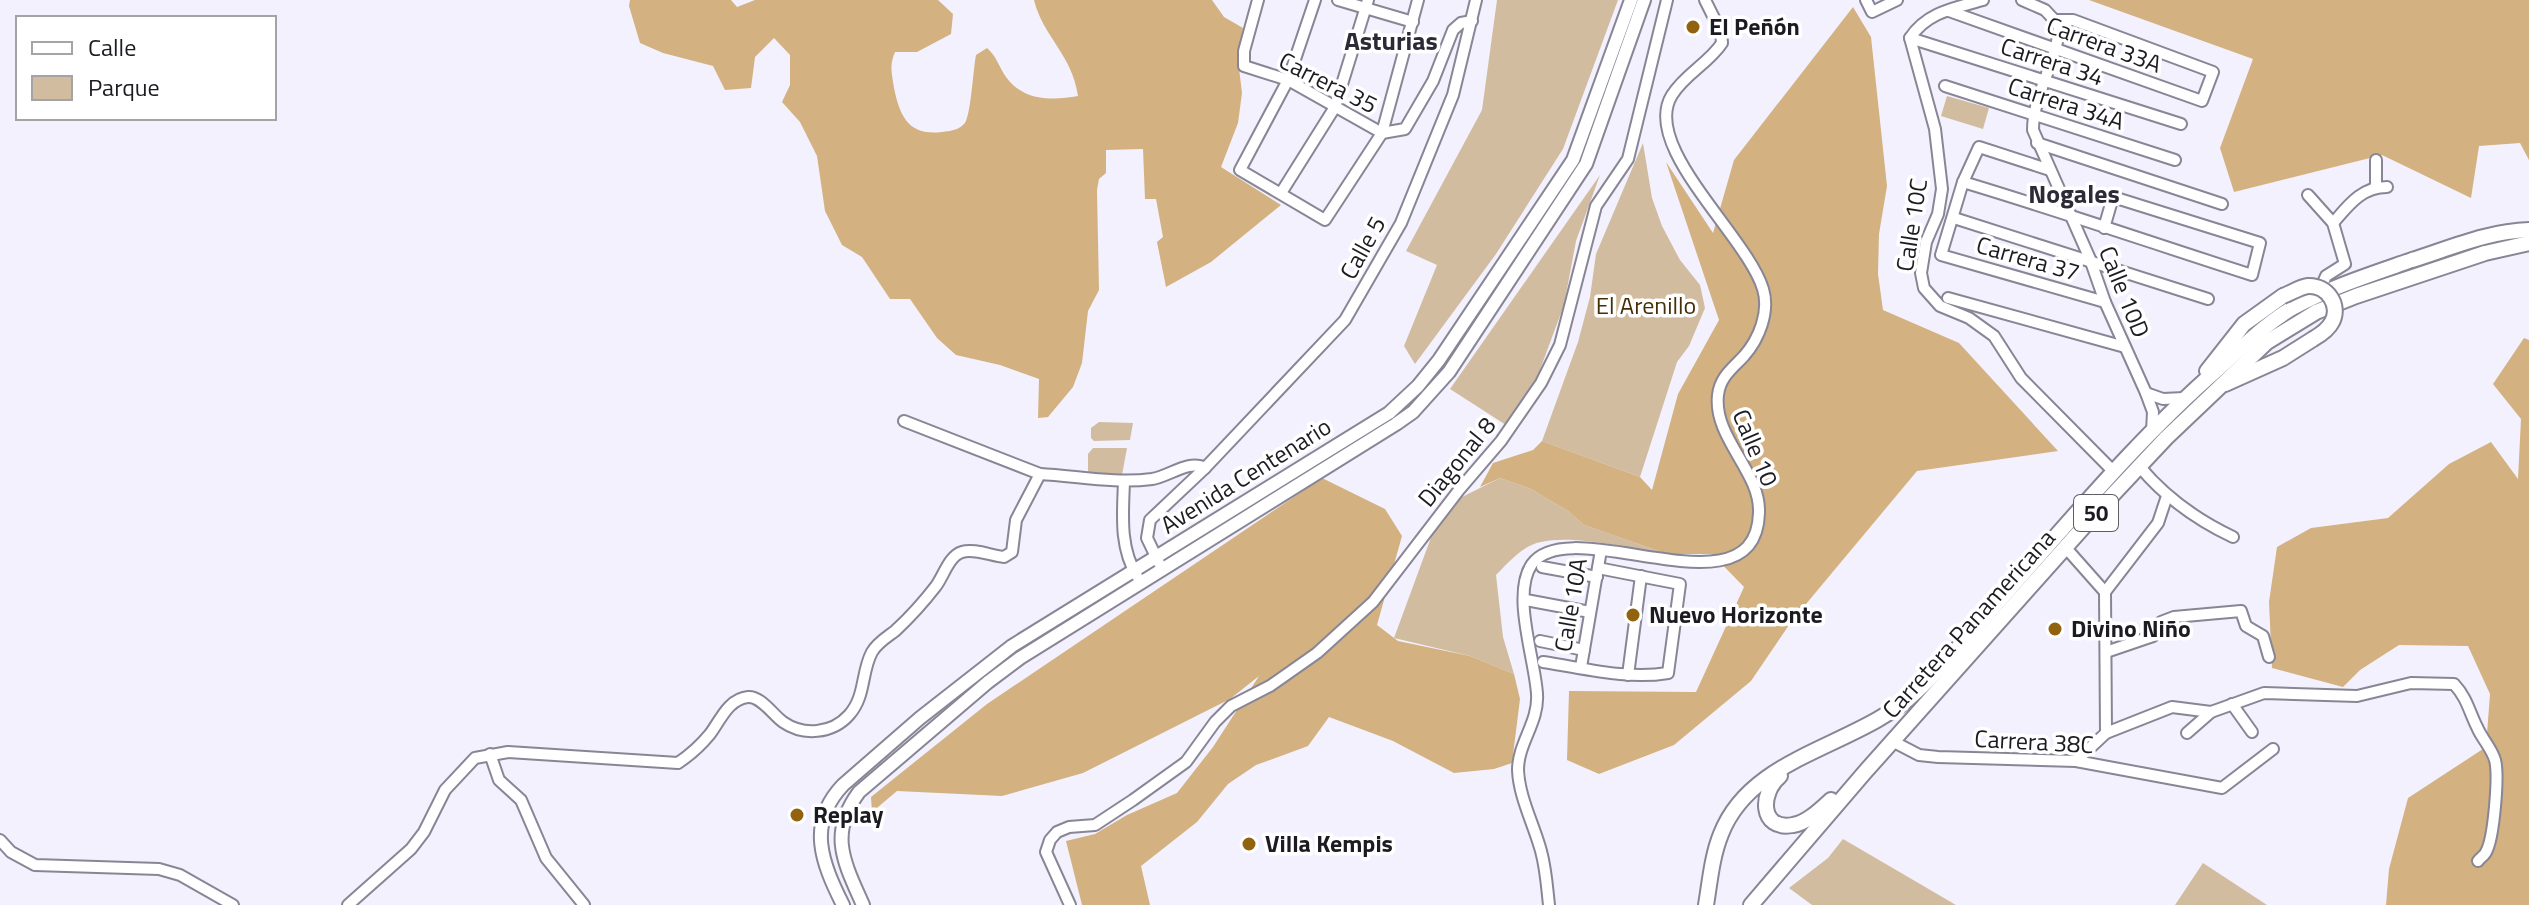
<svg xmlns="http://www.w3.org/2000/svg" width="2529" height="905" viewBox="0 0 2529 905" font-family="'Titillium Web',sans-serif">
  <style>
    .green { fill: #d1bc9f }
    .forest { fill: #d3b181 }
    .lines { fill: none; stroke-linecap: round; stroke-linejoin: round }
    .minor-casing { stroke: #888695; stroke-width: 14 }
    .major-casing { stroke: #888695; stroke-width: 16 }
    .highway-casing { stroke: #888695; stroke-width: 18 }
    .minor { stroke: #fff; stroke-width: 10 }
    .major { stroke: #fff; stroke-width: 12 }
    .highway { stroke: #fff; stroke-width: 14 }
    .highway-bridge-casing { stroke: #888695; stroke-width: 18; stroke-linecap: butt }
    .highway-bridge { stroke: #fff; stroke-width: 14 }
    .poi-dot { fill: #91630e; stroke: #fff; stroke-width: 3 }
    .labels { text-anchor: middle; stroke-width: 7; stroke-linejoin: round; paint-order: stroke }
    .shield { fill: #fff; stroke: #605f64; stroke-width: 2 }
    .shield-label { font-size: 22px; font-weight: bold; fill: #1c1b21 }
    .poi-label { font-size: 24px; font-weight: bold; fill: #1c1b21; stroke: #fff; text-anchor: start }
    .street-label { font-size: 24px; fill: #1c1b21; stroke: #fff }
    .park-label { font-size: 24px; fill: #462e06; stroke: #fff }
    .neighbourhood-label { font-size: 26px; font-weight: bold; fill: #2c2a36; stroke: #fff }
  </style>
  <rect width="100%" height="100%" fill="#f3f1fe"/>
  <g class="green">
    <polygon points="1497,0 1618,0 1563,149 1496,254 1415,364 1404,346 1437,265 1406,251 1482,110"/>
    <polygon points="1947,96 1989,108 1983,129 1941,116"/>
    <polygon points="1643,143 1652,198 1662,226 1680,260 1700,285 1705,308 1689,346 1677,362 1640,477 1542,441 1578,342 1590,297 1596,254"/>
    <polygon points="1600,175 1576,241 1564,305 1538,375 1506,425 1450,389"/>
    <polygon points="1099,422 1133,423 1130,440 1094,441 1091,438 1091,428"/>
    <polygon points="1093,448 1127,448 1122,475 1088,473 1088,454"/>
    <path d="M1500,478L1531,489L1568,511L1584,525L1667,554C1632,549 1575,534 1541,542C1523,545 1508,563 1496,575L1503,637L1514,674L1470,656L1394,638L1433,532L1462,497Z"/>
    <polygon points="1843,839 1956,905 1812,905 1789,888 1828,858"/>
    <polygon points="2203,863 2267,905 2175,905"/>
  </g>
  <g class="forest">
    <path d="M630,0H731L737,7L755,0H938L953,14L951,34L917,52H895C889,66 892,74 894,88C900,117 909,136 942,132C951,131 959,130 965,123C971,113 973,71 976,55L987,48C996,56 998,64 1004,74C1021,101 1051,101 1078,96C1072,54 1043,37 1034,0H1212L1224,17L1243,28L1238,60L1242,93L1238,123L1221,167L1281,205L1211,262L1166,287L1157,242L1163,237L1156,199H1145L1143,149L1106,150V173L1099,179L1097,190L1099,290L1088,311L1082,363L1073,387L1048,417L1038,418L1039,379L1000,365L956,355L937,338L910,299H890L862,257L842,245L825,211L817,156L800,122L782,102L790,85V55L774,38L755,57L751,88L725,90L713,66L663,53L640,43L629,6Z"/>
    <polygon points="2089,0 2529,0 2529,160 2520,143 2479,146 2471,198 2382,155 2234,192 2220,148 2253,59"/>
    <polygon points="1853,7 1871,37 1887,186 1879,234 1878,274 1883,310 1959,343 2058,451 1917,471 1791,622 1751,681 1674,745 1599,774 1567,760 1569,691 1696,692 1744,587 1712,554 1667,554 1584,525 1568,511 1531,489 1500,478 1480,487 1493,463 1533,450 1542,441 1640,477 1652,490 1678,394 1719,320 1666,162 1713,233 1734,160"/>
    <polygon points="2524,338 2529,340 2529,905 2386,905 2389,869 2408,798 2486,747 2490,694 2468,646 2399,645 2360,670 2343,687 2272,668 2269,602 2277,547 2311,528 2388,518 2449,464 2491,442 2518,479 2521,419 2493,384"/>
    <polygon points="1322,478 1385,509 1402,536 1377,625 1398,641 1470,656 1514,674 1520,699 1512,763 1494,769 1454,773 1393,741 1329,717 1308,746 1256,765 1228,784 1197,822 1141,866 1150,905 1082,905 1066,841 1095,834 1127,815 1177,793 1213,747 1259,676 1230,699 1083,773 1002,796 897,791 872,812 871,797 987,704"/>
  </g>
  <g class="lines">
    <defs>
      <g id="minor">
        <polyline points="1258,0 1244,51 1244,66 1288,80 1382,133 1405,129 1433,81 1453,30 1461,23 1472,21"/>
        <polyline points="1315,0 1288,80 1240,170 1325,220 1382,133 1418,0"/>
        <polyline points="1338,0 1413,22"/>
        <polyline points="1866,0 1872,12 1897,0"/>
        <path d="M1983,0C1955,8 1927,12 1910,38L1935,129L1942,189L1938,214L1926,242L1921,273L1924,288L1940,306L1969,318L1994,336L2021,378L2113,471"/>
        <path d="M2022,0L2045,10L2059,25C2058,62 2033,93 2033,130L2090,259L2105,302L2146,393L2153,412L2152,431"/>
        <polyline points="1949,11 2202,101 2213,72 2073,20 2056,20"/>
        <polyline points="1910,38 2181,124"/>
        <polyline points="1945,86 2175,160"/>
        <polyline points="2037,143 2222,204"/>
        <polyline points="2376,160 2376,187"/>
        <polyline points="2050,170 1979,147 1963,182 1941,255 2105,302"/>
        <path d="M1963,182C2060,211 2155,244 2252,275L2260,243L2113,197L2104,228"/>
        <polyline points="1281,193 1335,107 1368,0"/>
        <polyline points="2308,195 2333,223 2345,264 2326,276 2318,294"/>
        <polyline points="1954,218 2208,299"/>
        <path d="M2333,223C2348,206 2361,187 2387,187"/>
        <polyline points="1948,298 2125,347"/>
        <polyline points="2146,393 2163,399 2184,398"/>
        <polyline points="904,421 1040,474"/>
        <path d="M2140,467C2166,498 2197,520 2233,537"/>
        <path d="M1124,481C1123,513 1119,547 1137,576"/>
        <polyline points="2066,548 2105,592 2106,733"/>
        <polyline points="1159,563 1147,538 1150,520 1205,468 1345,320 1401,223 1453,95 1476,0"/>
        <polyline points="1542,567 1597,577"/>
        <polyline points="2105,592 2158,523 2167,496"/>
        <polyline points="1526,600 1590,612"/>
        <polyline points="1540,641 1584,650"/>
        <polyline points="2106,652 2153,636 2161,622 2174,617 2241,611 2246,626 2263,636 2269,657"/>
        <path d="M1543,662C1584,668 1627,680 1668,673L1680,584L1598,568"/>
        <polyline points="1581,667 1601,550"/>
        <polyline points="1628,675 1641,576"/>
        <polyline points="2232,704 2252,732"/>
        <polyline points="2187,733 2211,712"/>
        <polyline points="1894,742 1919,755 1938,757 2076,761 2222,788 2273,749"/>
        <polyline points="490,754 499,780 521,800 546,858 584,905"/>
        <path d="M2076,761L2106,733L2172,707L2211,712L2264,693L2357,696L2411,683L2454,684C2467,698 2469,711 2477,727C2482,739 2491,747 2495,760C2499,775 2494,838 2486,852C2485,855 2480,858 2478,861"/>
        <polyline points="0,840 11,852 35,865 159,869 180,875 233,905"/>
        <path d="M348,905L411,849L424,832L445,790L475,758L508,752L678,763C690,755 701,745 710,734C720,721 728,699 748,697C761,696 773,715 783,722C803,736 832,734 849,715C866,696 861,672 872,652C877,643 887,637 895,631C908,619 926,599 936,586C944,575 949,556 962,552C974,548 992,556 1004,557L1012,552L1016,520L1040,474C1077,476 1116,484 1152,479C1170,476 1189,459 1205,468"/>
        <polyline points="1070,905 1046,852 1050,840 1057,832 1069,827 1095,825 1133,800 1186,762 1215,722 1231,706 1270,686 1317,653 1373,602 1459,490 1501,441 1541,383 1560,345 1596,206 1628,159 1667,0"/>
        <path d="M1549,905C1547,887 1546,869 1541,851C1534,825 1519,797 1518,770C1518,743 1539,722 1537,694C1535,659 1511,594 1532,564C1571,510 1756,620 1759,513C1761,472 1713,438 1718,395C1720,377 1732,369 1744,356C1759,339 1770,312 1763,289C1747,236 1640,146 1672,95C1685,74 1709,63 1722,43L1721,32L1705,0"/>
      </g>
      <g id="major">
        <path d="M843,905C822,863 806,824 843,785L920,718L1012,646L1389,413L1418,386L1439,360L1573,160L1631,0"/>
        <path d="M863,905C844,862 828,834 859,792L988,682L1020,658L1396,424L1413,412L1449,372L1586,164L1644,0"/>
      </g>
      <g id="highway">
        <polyline points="2207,371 2244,324 2283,296"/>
        <polyline points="2225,384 2283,358 2313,339"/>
        <path d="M1780,776C1760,792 1759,831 1793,825C1807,823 1821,809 1831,800"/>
        <path d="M1706,905C1710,881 1712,856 1721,834C1752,754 1859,747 1917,691C1944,666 1967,637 1991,610C2065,527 2135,441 2219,368C2243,347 2266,323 2294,307C2331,287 2372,274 2412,260C2450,248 2489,231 2529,230"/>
        <polyline points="1751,905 1865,772 2104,504 2166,438 2267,342 2316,312 2356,296 2485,253 2529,243"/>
      </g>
    </defs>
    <use href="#minor" class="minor-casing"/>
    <use href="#major" class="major-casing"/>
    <use href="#highway" class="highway-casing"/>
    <use href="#minor" class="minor"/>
    <use href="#major" class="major"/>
    <use href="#highway" class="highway"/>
    <defs>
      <path id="highway-bridge" d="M2283,296C2291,293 2300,287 2308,286C2327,285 2341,305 2332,322C2328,330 2320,335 2313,339"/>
    </defs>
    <use href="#highway-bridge" class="highway-bridge-casing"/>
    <use href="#highway-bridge" class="highway-bridge"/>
  </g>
  <g class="poi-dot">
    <circle cx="1693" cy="27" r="8"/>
    <circle cx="1633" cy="615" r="8"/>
    <circle cx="2055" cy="629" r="8"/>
    <circle cx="797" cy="815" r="8"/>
    <circle cx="1249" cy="844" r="8"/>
  </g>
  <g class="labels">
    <rect class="shield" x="2074" y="495" width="44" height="36" rx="6"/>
    <g class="shield-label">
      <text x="2096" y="521">50</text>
    </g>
    <g class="poi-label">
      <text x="1709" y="35">El Peñón</text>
      <text x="1649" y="623">Nuevo Horizonte</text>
      <text x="2071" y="637">Divino Niño</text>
      <text x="813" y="823">Replay</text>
      <text x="1265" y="852">Villa Kempis</text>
    </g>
    <g class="street-label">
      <text transform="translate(2104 45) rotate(20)" y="8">Carrera 33A</text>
      <text transform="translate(2052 62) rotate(18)" y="8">Carrera 34</text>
      <text transform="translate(1328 83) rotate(27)" y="8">Carrera 35</text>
      <text transform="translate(2066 104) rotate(18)" y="8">Carrera 34A</text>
      <text transform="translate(1912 225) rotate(-81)" y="8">Calle 10C</text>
      <text transform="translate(1363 248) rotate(-61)" y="8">Calle 5</text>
      <text transform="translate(2028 259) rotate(16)" y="8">Carrera 37</text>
      <text transform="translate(2124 292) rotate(68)" y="8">Calle 10D</text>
      <text transform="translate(1755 448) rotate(67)" y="8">Calle 10</text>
      <text transform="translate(1457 462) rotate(-51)" y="8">Diagonal 8</text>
      <text transform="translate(1246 476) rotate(-32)" y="8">Avenida Centenario</text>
      <text transform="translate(1571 605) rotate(-80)" y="8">Calle 10A</text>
      <text transform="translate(1969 624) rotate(-48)" y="8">Carretera Panamericana</text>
      <text transform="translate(2034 742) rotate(3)" y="8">Carrera 38C</text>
    </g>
    <g class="park-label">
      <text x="1646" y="314">El Arenillo</text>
    </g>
    <g class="neighbourhood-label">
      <text x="1391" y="50">Asturias</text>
      <text x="2074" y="203">Nogales</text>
    </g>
  </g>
  <rect x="16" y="16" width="260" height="104" fill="#ffffff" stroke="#a4a4a6" stroke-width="2"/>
  <rect x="32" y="42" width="40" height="12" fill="#ffffff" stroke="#a4a4a6" stroke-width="2"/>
  <text x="88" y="56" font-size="24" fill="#1c1b21">Calle</text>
  <rect x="32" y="76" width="40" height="24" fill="#d1bc9f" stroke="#a4a4a6" stroke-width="2"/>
  <text x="88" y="96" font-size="24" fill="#1c1b21">Parque</text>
</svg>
